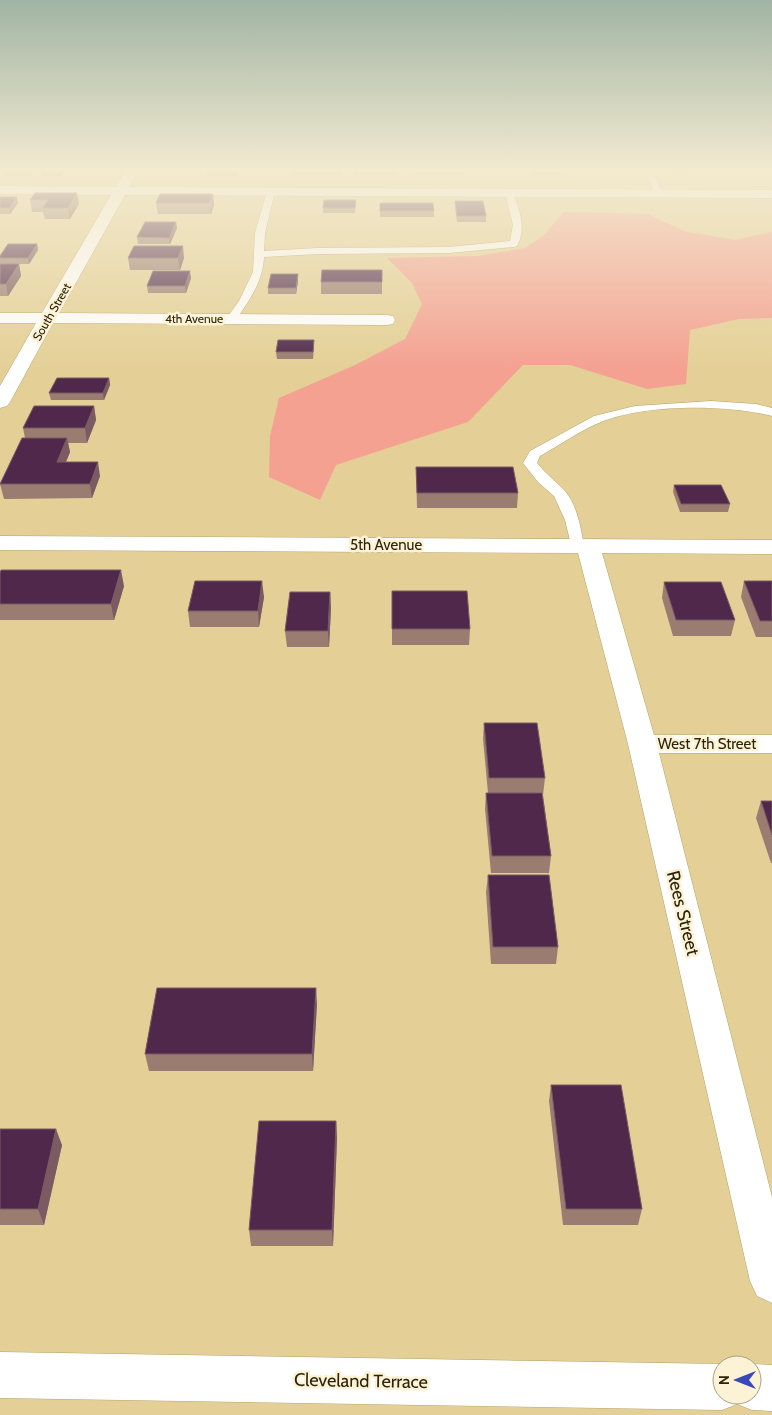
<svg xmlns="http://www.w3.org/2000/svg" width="772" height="1415" viewBox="0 0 772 1415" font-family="Cabin,sans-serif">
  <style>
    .green { fill: #f4a192 }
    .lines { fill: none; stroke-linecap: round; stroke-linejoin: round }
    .service-casing { stroke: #b5a26a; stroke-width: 1 }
    .minor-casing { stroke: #b5a26a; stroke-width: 1 }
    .service { fill: #fff; fill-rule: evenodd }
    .minor { fill: #fff; fill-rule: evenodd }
    .wall { fill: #9a7c71 }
    .shaded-wall { fill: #7c5a62 }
    .building { fill: #4f284b; stroke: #7c5a62 }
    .labels { text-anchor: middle; stroke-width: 5; stroke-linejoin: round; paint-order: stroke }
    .far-street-label { font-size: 12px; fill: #2b230c; stroke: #fcf2d5 }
    .street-label { font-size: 15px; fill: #2b230c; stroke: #fcf2d5 }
    .near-street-label { font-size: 18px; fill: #2b230c; stroke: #fcf2d5 }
  </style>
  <rect width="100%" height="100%" fill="#e4d097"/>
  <polygon class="green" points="564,212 648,214 684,231 735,240 772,232 772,318 739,319 690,330 686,384 647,389 570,365 523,365 468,422 336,465 320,500 269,477 270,436 279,398 355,365 405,339 422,304 412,283 387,258 477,256 525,248 543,236"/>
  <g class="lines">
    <defs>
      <g id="service">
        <polygon points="643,170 651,170 663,193 662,195 656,195"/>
        <path d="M271,188L275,191L265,233L264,251L317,248L449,247L510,241L513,225L505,192L509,189L513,192C519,210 527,228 517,246L514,247L449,253L317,254L264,257C263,282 249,301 235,321H227L226,319L239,301L253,272L255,233L267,191Z"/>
        <path d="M711,401L756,404L772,408V416C726,404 644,404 601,422C579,431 560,445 540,456L537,463C545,473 555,481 565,491C577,505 581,528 584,546L582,549H572L565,520L554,496L538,482L523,463L530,451L594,416L635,406Z"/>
      </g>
      <g id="minor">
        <polygon points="126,170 138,170 129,187 772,190 772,198 125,195 59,313 387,315 393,316 395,320 393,324 387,325 53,323 10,402 7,406 0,408 0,386 36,323 0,323 0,313 42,313 111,195 0,194 0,186 116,187"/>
        <polygon points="0,536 772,540 772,554 602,553 654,735 772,735 772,753 659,753 772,1197 772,1303 757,1296 750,1281 628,744 578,553 0,550"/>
        <polygon points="0,1352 722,1364 724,1365 722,1365 722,1395 752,1395 752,1365 750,1365 752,1364 772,1365 772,1411 752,1410 737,1404 722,1410 0,1398"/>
      </g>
    </defs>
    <use href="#service" class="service-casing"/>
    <use href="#minor" class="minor-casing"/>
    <use href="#service" class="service"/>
    <use href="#minor" class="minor"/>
  </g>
  <g class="wall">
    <polygon points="3,170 35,170 31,176 4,176"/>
    <polygon points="41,170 65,170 61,176 42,176"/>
    <polygon points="207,170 239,170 237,176 207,176"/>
    <rect x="293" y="170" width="49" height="5"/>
    <rect x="354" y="170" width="43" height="5"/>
    <rect x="414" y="170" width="49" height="5"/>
    <polygon points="531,170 561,170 561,175 533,175"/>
    <polygon points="669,170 694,170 693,173 671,173"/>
    <polygon points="35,193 79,204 70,219 45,219 43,212 32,212 30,200"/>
    <polygon points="213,194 214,205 211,214 158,214 156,203"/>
    <polygon points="0,197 18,203 10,214 0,214"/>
    <polygon points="356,200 355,213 323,213 323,208"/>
    <polygon points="455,201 486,216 486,222 457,222 455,207"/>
    <polygon points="380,203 434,211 434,217 380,217"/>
    <polygon points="177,228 170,244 138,244 137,237"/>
    <polygon points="37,244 38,250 29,264 19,264 21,276 8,296 0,296 0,256"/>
    <polygon points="128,258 184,258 180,270 130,270"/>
    <polygon points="382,270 382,294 321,294 321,282"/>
    <polygon points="191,278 186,293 148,293 147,286"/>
    <polygon points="298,281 296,294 268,294 268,288"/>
    <polygon points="314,347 313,359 277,359 276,352"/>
    <polygon points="109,378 110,385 104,400 51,400 49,393"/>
    <polygon points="94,406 96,420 87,443 68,443 70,452 66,462 100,476 92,498 4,499 0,484 25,438 23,428"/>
    <polygon points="416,467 518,493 517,508 417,508"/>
    <polygon points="674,485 730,504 728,512 680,512 673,492"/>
    <polygon points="0,573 124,586 114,620 0,620"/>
    <polygon points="744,581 772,581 772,637 756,637 741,597"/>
    <polygon points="664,582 735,620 731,636 673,636 662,598"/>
    <polygon points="392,591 470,629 469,645 392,645"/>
    <polygon points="330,592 331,608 329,647 287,647 285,631"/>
    <polygon points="264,597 259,627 190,627 188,611"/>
    <polygon points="484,723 545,778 543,795 551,856 549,873 491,873 485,809 486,793 488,793 483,739"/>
    <polygon points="761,801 772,801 772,863 771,863 756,818"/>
    <polygon points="488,875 558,947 556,964 491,964 486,892"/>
    <polygon points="317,1004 313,1071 149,1071 145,1054"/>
    <polygon points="551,1085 642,1209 638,1225 563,1225 549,1101"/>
    <polygon points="336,1121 337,1138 333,1246 251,1246 249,1230"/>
    <polygon points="0,1129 62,1145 44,1225 0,1225"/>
  </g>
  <g class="shaded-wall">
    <polygon points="30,170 35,170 31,176"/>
    <polygon points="60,170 65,170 61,176"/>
    <polygon points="77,193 79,204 70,219 68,208"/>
    <polygon points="213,194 214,205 211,214 210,203"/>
    <polygon points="17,197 18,203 10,214 9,208"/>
    <polygon points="176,222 177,228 170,244 169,238"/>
    <polygon points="37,244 38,250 29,264 28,258"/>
    <polygon points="183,246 184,258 180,270 178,258"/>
    <polygon points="19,264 21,276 8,296 6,284"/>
    <polygon points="190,271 191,278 186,293 185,286"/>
    <polygon points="298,274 298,281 296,294 296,288"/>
    <polygon points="109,378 110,385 104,400 103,393"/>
    <polygon points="94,406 96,420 87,443 85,428"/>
    <polygon points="67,438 70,452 60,476 57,462"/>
    <polygon points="98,462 100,476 92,498 90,484"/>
    <polygon points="121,570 124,586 114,620 111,604"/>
    <polygon points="262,581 264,597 259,627 258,611"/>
    <polygon points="330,592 331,608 329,647 328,631"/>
    <polygon points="316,988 317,1004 313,1071 312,1054"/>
    <polygon points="336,1121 337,1138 333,1246 332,1230"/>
    <polygon points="56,1129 62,1145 44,1225 38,1209"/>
  </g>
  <g class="building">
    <polygon points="35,193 77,193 68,208 43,208 48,200 30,200"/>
    <polygon points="160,194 213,194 210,203 156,203"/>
    <polygon points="0,197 17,197 9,208 0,208"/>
    <polygon points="324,200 356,200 355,208 323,208"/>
    <polygon points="455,201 483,201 486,216 457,216"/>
    <polygon points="380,203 433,203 434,211 380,211"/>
    <polygon points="145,222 176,222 169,238 137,237"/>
    <polygon points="8,244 37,244 28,258 0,258 0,256"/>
    <polygon points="134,246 183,246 178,258 128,258"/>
    <polygon points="0,264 19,264 6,284 0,284"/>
    <polygon points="322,270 382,270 382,282 321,282"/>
    <polygon points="153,271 190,271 185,286 147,286"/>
    <polygon points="271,274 298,274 296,288 268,288"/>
    <polygon points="278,340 314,340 313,352 276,352"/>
    <polygon points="57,378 109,378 103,393 49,393"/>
    <polygon points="34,406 94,406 85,428 23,428"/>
    <polygon points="22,438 67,438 57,462 98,462 90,484 0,484"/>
    <polygon points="416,467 513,467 518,493 417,493"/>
    <polygon points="674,485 721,485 730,504 681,504"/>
    <polygon points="1,570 121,570 111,604 0,604 0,573"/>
    <polygon points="195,581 262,581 258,611 188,611"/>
    <polygon points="744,581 772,581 772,621 760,621"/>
    <polygon points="664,582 721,582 735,620 676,620"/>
    <polygon points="392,591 467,591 470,629 392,629"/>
    <polygon points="290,592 330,592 328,631 285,631"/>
    <polygon points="484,723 537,723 545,778 489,778"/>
    <polygon points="486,793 542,793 551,856 492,856"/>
    <polygon points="761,801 772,801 772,835"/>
    <polygon points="488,875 549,875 558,947 493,947"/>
    <polygon points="157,988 316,988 312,1054 145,1054"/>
    <polygon points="551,1085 621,1085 642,1209 566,1209"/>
    <polygon points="259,1121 336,1121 332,1230 249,1230"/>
    <polygon points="0,1129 56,1129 38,1209 0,1209"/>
  </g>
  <linearGradient id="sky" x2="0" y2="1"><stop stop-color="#a1b4a4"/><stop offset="0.46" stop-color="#f3ead0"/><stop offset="1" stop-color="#f3ead0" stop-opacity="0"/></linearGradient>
  <rect width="772" height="368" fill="url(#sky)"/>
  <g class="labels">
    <g class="far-street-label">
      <text transform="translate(52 312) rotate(-60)" y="4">South Street</text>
      <text x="194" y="323">4th Avenue</text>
    </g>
    <g class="street-label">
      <text x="386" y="550">5th Avenue</text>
      <text x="707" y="749">West 7th Street</text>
    </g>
    <g class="near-street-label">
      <text transform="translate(683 913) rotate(76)" y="6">Rees Street</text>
      <text transform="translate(361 1381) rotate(1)" y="6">Cleveland Terrace</text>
    </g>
  </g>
  <g transform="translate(737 1380) rotate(270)"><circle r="24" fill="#fcf2d5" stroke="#a89f85"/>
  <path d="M0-4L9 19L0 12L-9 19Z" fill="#3648ba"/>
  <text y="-8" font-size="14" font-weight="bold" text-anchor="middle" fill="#2b230c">N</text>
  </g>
</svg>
